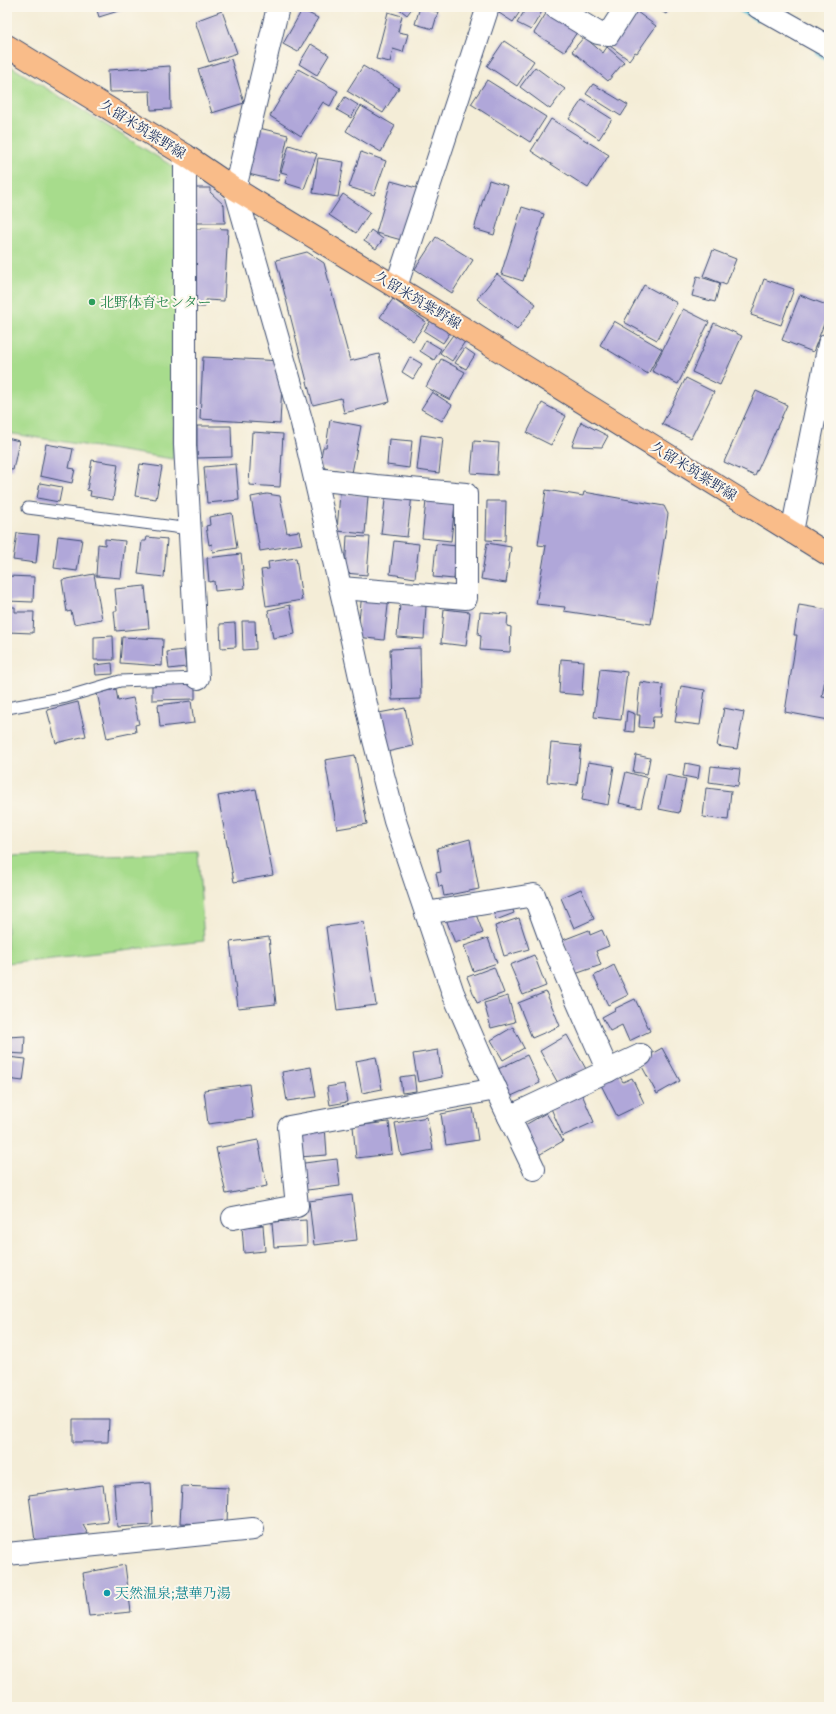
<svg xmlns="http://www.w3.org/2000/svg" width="836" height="1714" viewBox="0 0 836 1714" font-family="Vollkorn,'Noto Serif JP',serif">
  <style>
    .grass { fill: #a7dc8c; stroke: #618675 }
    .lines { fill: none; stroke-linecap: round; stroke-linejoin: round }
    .stream { stroke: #5ac0d8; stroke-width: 6 }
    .building { fill: #b0a7d9 }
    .service-casing { stroke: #3c4c70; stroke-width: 13 }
    .minor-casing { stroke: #3c4c70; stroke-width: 24 }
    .primary-casing { stroke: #3c4c70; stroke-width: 24 }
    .service { stroke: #fff; stroke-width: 11 }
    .minor { stroke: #fff; stroke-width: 22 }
    .primary { stroke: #f9bc89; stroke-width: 22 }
    .leisure-dot { fill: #2e9e5b; stroke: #fbf7ec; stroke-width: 1.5 }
    .culture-dot { fill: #0f9aa8; stroke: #fbf7ec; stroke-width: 1.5 }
    .labels { text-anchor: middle; stroke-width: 4; stroke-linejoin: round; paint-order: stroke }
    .street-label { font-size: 14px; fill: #1b2f5e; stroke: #fbf7ec }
    .leisure-label { font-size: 14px; fill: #27864d; stroke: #fbf7ec; text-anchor: start }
    .culture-label { font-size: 14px; fill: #0d838f; stroke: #fbf7ec; text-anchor: start }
  </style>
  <rect width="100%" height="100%" fill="#fbf7ec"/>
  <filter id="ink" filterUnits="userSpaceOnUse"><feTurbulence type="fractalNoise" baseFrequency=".025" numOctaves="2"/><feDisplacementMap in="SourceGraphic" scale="8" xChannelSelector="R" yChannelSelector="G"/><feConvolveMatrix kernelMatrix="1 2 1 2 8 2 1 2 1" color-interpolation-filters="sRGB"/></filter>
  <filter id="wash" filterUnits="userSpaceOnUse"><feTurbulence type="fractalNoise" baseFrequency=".012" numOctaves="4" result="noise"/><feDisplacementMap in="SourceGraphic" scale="16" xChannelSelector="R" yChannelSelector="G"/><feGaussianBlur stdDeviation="0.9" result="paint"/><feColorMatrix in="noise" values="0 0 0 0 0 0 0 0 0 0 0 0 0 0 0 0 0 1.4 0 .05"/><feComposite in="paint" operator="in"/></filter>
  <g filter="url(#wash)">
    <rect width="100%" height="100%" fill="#f4edd7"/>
    <g class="grass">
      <polygon points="7,64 182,172 173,459 7,433"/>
      <polygon points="198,852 204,941 7,963 7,858"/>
    </g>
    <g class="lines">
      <g class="stream">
        <polyline points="737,7 757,18"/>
        <polyline points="819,53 829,59"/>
      </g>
    </g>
    <g id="blocks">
      <g class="building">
        <polygon points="96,7 131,7 99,17"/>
        <polygon points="397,7 413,7 407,15"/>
        <polygon points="420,7 438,12 433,29 415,24"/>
        <polygon points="503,7 523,7 513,22 499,13"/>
        <polygon points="527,7 544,8 531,30 517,23"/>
        <polygon points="550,7 581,26 564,52 534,33"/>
        <polygon points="654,7 670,7 666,14"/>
        <polygon points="633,9 656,26 637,53 635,52 629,60 610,46"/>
        <polygon points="302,10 318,18 298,52 283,44"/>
        <polygon points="222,11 237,53 209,62 195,21"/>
        <polygon points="388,12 402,16 398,32 408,34 403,52 393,49 390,62 376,59"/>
        <polygon points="584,37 603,53 607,47 624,62 608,81 572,51"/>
        <polygon points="504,41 534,61 517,86 487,66"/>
        <polygon points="311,44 329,55 317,75 299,64"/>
        <polygon points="231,59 244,103 212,113 198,69"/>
        <polygon points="170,66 171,109 151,110 150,91 109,92 108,70"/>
        <polygon points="363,66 399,88 383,113 347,91"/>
        <polygon points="535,67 565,89 550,109 520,87"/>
        <polygon points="298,69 338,91 330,106 323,102 301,136 270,116"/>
        <polygon points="487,80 546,117 530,142 471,104"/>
        <polygon points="593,84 628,105 621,116 586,94"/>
        <polygon points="345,97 358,105 351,118 337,110"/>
        <polygon points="582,100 612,119 599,139 569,119"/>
        <polygon points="361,106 395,126 381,152 346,131"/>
        <polygon points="551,119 609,155 588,188 531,151"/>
        <polygon points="255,127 288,135 278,181 244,173"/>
        <polygon points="289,145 317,154 304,189 285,183 288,174 281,172"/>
        <polygon points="361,152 386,161 374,195 349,187"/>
        <polygon points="318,158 344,162 338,197 313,193"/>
        <polygon points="489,180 508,186 494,235 474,229"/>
        <polygon points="391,181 420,189 405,241 376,233"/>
        <polygon points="195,188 210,188 210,192 224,205 225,223 195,223"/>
        <polygon points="343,194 370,212 356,233 329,215"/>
        <polygon points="522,207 544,214 523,281 501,274"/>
        <polygon points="201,228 228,229 224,301 206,300 205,307 190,307 194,229 201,229"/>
        <polygon points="371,230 383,239 376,249 364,241"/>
        <polygon points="436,237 473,260 452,293 415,269"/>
        <polygon points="713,250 736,259 726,285 703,276"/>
        <polygon points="307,252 324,263 350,361 379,354 390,402 344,413 341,398 313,405 276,260"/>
        <polygon points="497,274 536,304 517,330 477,299"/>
        <polygon points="697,276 720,283 715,302 692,296"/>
        <polygon points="764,279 794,289 781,325 751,315"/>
        <polygon points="644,285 677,303 657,340 624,322"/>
        <polygon points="800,295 829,306 829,311 813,352 782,340"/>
        <polygon points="393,299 426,322 413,341 380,317"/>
        <polygon points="683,309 709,322 678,384 652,371"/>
        <polygon points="434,316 453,328 443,343 424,331"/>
        <polygon points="614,321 662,349 648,374 600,345"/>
        <polygon points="714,323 742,336 720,385 692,372"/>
        <polygon points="455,332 466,340 452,361 440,353"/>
        <polygon points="426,340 441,349 434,360 420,351"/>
        <polygon points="465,348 475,355 466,369 455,363"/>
        <polygon points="203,357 283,361 280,424 200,419"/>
        <polygon points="410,357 422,364 413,379 402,372"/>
        <polygon points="441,359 465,372 450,400 426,387"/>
        <polygon points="686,378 714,392 691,438 662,424"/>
        <polygon points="756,391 787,405 755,476 724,462"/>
        <polygon points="432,392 452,405 442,421 421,409"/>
        <polygon points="542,403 566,416 551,445 527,433"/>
        <polygon points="330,420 361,426 352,473 319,467 323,447 326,447"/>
        <polygon points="581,422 608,436 602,447 572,446"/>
        <polygon points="197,426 231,426 232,457 197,458"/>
        <polygon points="252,432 283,434 280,487 249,485"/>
        <polygon points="421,435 443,438 439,473 417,470"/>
        <polygon points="7,438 19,441 13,470 7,469"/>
        <polygon points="389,439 412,441 409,468 387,465"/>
        <polygon points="474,441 499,443 497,475 471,473"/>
        <polygon points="46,444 73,449 69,468 75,469 72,483 40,476"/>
        <polygon points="92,460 118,464 113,500 90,496 91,491 87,490"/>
        <polygon points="140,464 162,467 156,499 135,496"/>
        <polygon points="236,464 239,500 207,503 204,467"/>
        <polygon points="40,483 62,487 59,502 37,498"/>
        <polygon points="546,490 583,496 584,492 664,506 668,514 651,624 564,611 565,607 536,604 546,546 538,545"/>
        <polygon points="386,492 412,495 407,537 381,534"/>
        <polygon points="340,493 368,496 365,534 337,531"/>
        <polygon points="267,494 280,496 287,533 299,531 302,544 260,551 251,497"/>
        <polygon points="426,501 455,504 451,541 422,538"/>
        <polygon points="487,501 506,501 505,541 486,540"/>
        <polygon points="232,513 237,548 213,552 212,544 209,545 206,526 210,525 209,517"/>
        <polygon points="17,533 39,535 36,563 13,560"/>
        <polygon points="58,536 82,539 77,571 54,568"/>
        <polygon points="347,536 370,537 367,575 345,573"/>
        <polygon points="147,537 167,539 164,577 138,574 142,541 146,541"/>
        <polygon points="105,539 125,541 121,578 96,576 98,544 105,545"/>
        <polygon points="394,541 419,544 415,578 390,574"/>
        <polygon points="487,543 511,547 506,583 481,579"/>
        <polygon points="436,544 457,546 454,579 433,577"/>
        <polygon points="241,554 245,588 215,591 214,581 209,582 207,558"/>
        <polygon points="296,558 302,600 266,606 261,570 269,569 268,562"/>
        <polygon points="94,574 102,619 74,624 71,611 67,612 62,580"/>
        <polygon points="7,576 34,577 33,602 7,601"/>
        <polygon points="145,586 149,628 116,631 114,611 117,611 115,589"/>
        <polygon points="362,594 389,597 384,640 357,637"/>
        <polygon points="400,604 426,606 424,639 397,637"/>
        <polygon points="290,605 295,634 273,638 268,610"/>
        <polygon points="799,605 829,610 829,680 825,679 822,697 829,698 829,720 785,712 797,635 794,635"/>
        <polygon points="7,607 15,607 15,612 34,612 33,633 7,632"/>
        <polygon points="444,609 470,612 466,646 441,643"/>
        <polygon points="480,612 508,614 507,626 511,627 510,652 480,650 481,636 478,635"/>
        <polygon points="242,621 255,621 256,649 243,650"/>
        <polygon points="235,623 236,647 221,648 220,624"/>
        <polygon points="113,636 114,660 94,660 94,637"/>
        <polygon points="122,637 163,639 162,666 120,663"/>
        <polygon points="420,648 421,699 392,700 390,649"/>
        <polygon points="184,650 186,667 169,669 167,652"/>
        <polygon points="561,659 584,661 582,695 559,693"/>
        <polygon points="112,663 113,674 96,675 95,665"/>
        <polygon points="600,669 627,672 621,720 594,717"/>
        <polygon points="195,681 195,699 152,700 152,682"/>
        <polygon points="640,682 663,685 661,717 653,717 652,728 639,727 640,715 637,715"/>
        <polygon points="681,686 705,690 700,725 675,722"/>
        <polygon points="116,689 118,701 133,698 139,724 135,725 136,732 107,738 97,693"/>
        <polygon points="191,701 194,723 160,727 158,705"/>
        <polygon points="78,702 86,736 56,743 47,710"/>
        <polygon points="405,708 413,746 387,752 379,713"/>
        <polygon points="724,708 744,712 737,749 717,746"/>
        <polygon points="627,711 635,714 634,732 625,731"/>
        <polygon points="551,743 581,746 577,785 547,782"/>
        <polygon points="355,755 367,824 337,829 325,760"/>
        <polygon points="636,755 650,758 647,774 633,772"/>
        <polygon points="588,762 614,766 608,805 582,800"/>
        <polygon points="685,763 700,766 698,779 683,776"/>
        <polygon points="711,766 740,769 738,786 709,782"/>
        <polygon points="626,772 648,778 641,808 619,803"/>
        <polygon points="666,775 686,779 679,813 659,809"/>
        <polygon points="706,788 731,791 728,820 703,817"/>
        <polygon points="256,789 273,875 234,882 218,796"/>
        <polygon points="470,839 479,889 444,896 442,886 439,887 436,873 441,872 437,848"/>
        <polygon points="581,889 594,919 574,928 561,898"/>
        <polygon points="509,899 514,913 496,920 491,906"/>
        <polygon points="474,909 483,933 455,943 446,919"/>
        <polygon points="519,918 529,949 504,956 495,926"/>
        <polygon points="364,922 376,1005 337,1010 326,927"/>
        <polygon points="589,930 590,935 602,930 609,946 596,951 601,965 575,974 563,940"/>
        <polygon points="269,937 276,1004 238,1008 230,942"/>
        <polygon points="488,938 497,963 473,971 464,946"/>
        <polygon points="534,955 546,986 523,995 510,965"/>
        <polygon points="614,965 628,995 608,1005 594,976"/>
        <polygon points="494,967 504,993 477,1003 467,977"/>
        <polygon points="546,992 560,1026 532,1038 518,1003"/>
        <polygon points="508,996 515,1022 491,1028 484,1003"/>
        <polygon points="635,999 650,1031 629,1041 622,1025 610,1031 602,1017 615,1010 614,1009"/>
        <polygon points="513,1027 524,1048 503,1060 491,1040"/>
        <polygon points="567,1035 586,1069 559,1085 540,1051"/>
        <polygon points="25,1036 24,1054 7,1053 7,1037"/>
        <polygon points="662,1048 680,1081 657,1094 639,1061"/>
        <polygon points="438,1050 442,1077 418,1082 413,1054"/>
        <polygon points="527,1055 540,1083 509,1097 496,1070"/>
        <polygon points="7,1057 26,1059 23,1081 7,1079"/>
        <polygon points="376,1057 382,1089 362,1093 356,1061"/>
        <polygon points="311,1067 316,1097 287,1101 282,1072"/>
        <polygon points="618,1073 623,1082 632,1078 644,1103 617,1116 600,1083"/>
        <polygon points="414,1075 416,1091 402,1093 400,1077"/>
        <polygon points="249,1084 253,1118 208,1124 204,1090"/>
        <polygon points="344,1084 347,1102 330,1105 327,1087"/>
        <polygon points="581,1092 594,1122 563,1136 550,1106"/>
        <polygon points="473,1108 478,1140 446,1145 441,1114"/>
        <polygon points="546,1113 563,1141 537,1156 520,1128"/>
        <polygon points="427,1117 433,1150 401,1156 395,1123"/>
        <polygon points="389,1122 392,1154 356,1158 353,1126"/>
        <polygon points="325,1126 327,1155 299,1157 297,1128"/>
        <polygon points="258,1140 267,1186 226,1194 216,1148"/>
        <polygon points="337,1159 340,1186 299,1191 296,1164"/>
        <polygon points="352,1195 357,1240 314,1245 309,1201"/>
        <polygon points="306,1220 307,1245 274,1247 272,1222"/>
        <polygon points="263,1225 265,1251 244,1253 242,1227"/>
        <polygon points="73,1419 109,1419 108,1442 73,1442"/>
        <polygon points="151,1483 153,1525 117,1527 114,1485"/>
        <polygon points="103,1485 108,1522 83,1525 88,1534 35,1541 29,1495"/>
        <polygon points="182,1486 228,1488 227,1525 180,1523"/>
        <polygon points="125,1565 131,1612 89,1616 83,1573"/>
      </g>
    </g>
  </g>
  <g filter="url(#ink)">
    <use href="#blocks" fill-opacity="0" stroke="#3c4c70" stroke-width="1"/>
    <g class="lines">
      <defs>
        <g id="service">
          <polyline points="28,508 190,529"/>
          <polyline points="7,708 66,697 120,681 198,678"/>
        </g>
        <g id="minor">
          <polyline points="278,7 235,189 302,423 344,604 373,736 395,821 453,993 488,1073 534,1169"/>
          <polyline points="555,7 598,33 608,35 626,7"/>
          <polyline points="758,7 829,47"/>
          <polyline points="185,155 185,445 198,678"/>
          <polyline points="396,287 488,7"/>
          <polyline points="315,479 376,486 466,494 466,598 341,588"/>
          <polyline points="792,532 829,344"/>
          <polyline points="426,913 534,895 552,944 608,1071"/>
          <polyline points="509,1117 641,1055"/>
          <polyline points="233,1218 297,1206 289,1127 496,1089"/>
          <polyline points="7,1554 253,1529"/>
        </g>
        <polyline id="primary" points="7,46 185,155 235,189 463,328 829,555"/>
      </defs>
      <use href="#service" class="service-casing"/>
      <use href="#minor" class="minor-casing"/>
      <use href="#primary" class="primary-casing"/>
      <use href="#service" class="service"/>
      <use href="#minor" class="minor"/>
      <use href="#primary" class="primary"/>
    </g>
  </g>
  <circle class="leisure-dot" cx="92" cy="302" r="4"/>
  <circle class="culture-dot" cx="107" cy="1593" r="4"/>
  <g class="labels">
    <g class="street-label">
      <text transform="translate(143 129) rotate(32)" y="5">久留米筑紫野線</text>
      <text transform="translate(418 300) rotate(31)" y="5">久留米筑紫野線</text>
      <text transform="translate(694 471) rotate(32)" y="5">久留米筑紫野線</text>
    </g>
    <g class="leisure-label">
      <text x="100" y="307">北野体育センター</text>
    </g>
    <g class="culture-label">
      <text x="115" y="1598">天然温泉;慧華乃湯</text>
    </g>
  </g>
  <rect width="836" height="1714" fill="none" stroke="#fbf7ec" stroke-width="24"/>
</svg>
